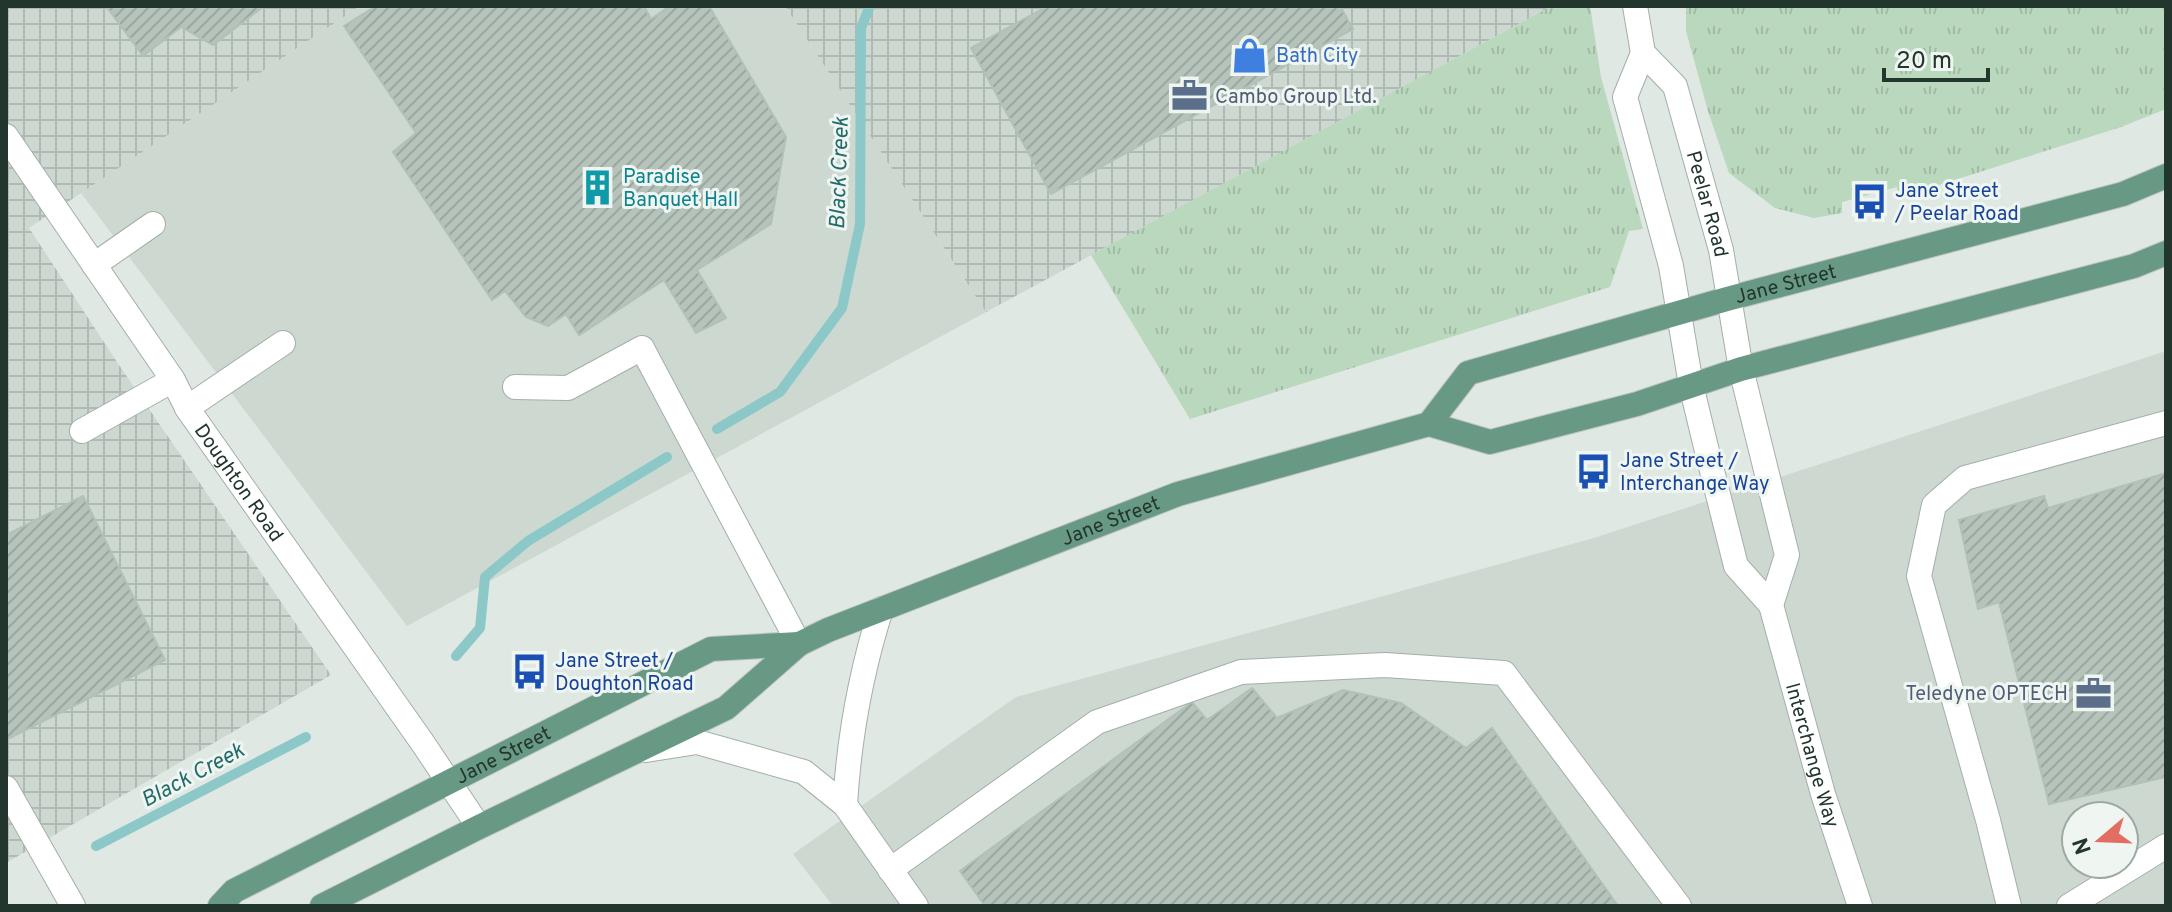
<svg xmlns="http://www.w3.org/2000/svg" width="2172" height="912" viewBox="0 0 2172 912" font-family="Overpass,sans-serif">
  <style>
    .built { fill: #cdd8d1; fill-rule: evenodd }
    .industrial { fill: url(#industrial-grid) }
    .grass { fill: url(#grass-tufts) }
    .lines { fill: none; stroke-linecap: round; stroke-linejoin: round }
    .stream { stroke: #8cc8c8; stroke-width: 10 }
    .building { fill: url(#building-hatch); stroke: #b2c1b8; stroke-width: 2 }
    .minor-casing { stroke: #a3afa9; stroke-width: 26 }
    .major-casing { stroke: #bdc3c0; stroke-width: 26 }
    .minor { stroke: #fff; stroke-width: 24 }
    .major { stroke: #689985; stroke-width: 24 }
    .labels { text-anchor: middle; stroke-width: 6; stroke-linejoin: round; paint-order: stroke }
    .shop-label { font-size: 20px; fill: #366cbe; stroke: #eff5f1; text-anchor: start }
    .service-label { font-size: 20px; fill: #4e5e75; stroke: #eff5f1; text-anchor: start }
    .culture-label { font-size: 20px; fill: #0d838f; stroke: #eff5f1; text-anchor: start }
    .transit-label { font-size: 20px; fill: #164399; stroke: #eff5f1; text-anchor: start }
    .street-label { font-size: 20px; fill: #22362d; stroke: #eff5f1 }
    .water-label { font-size: 22px; font-style: italic; fill: #236b6b; stroke: #eff5f1 }
  </style>
  <defs>
    <pattern id="industrial-grid" width="8" height="8" patternUnits="userSpaceOnUse" patternTransform="scale(2)"><rect width="8" height="8" fill="#cdd8d1"/><path d="M0 4h8M4 0v8" fill="none" stroke="#b0bab4"/></pattern>
    <pattern id="grass-tufts" width="24" height="20" patternUnits="userSpaceOnUse" patternTransform="scale(2)"><rect width="24" height="20" fill="#bad8bd"/><path d="M3 7l-1-3M5 7V3M7 7l1-3M15 17l-1-3M17 17v-4M19 17l1-3" fill="none" stroke="#a0baa3"/></pattern>
    <pattern id="building-hatch" width="6" height="6" patternUnits="userSpaceOnUse" patternTransform="scale(2)"><rect width="6" height="6" fill="#b5c3bb"/><path d="M-1 1l2-2M0 6l6-6M5 7l2-2" fill="none" stroke="#9ba8a1"/></pattern>
  </defs>
  <rect width="100%" height="100%" fill="#dfe8e3"/>
  <g class="built">
    <polygon points="360,6 785,6 986,312 407,626 81,193"/>
    <path d="M2166,351V906H833L793,854L1016,697L1594,538ZM2076,816H2124V864H2076Z"/>
  </g>
  <g class="industrial">
    <polygon points="6,6 360,6 29,228 119,365 331,675 6,863"/>
    <polygon points="785,6 1552,6 986,312"/>
  </g>
  <g class="grass">
    <polygon points="1552,6 1590,6 1601,77 1643,229 1629,231 1610,287 1190,419 1091,255"/>
    <polygon points="1686,6 2166,6 2166,109 2121,127 1898,198 1897,187 1842,202 1842,213 1814,218 1775,208 1729,173 1708,111 1686,31"/>
  </g>
  <g class="lines">
    <g class="stream">
      <polyline points="717,429 780,392 842,308 860,224 861,28 870,6"/>
      <polyline points="456,656 480,628 485,577 528,541 667,457"/>
      <polyline points="96,846 306,737"/>
    </g>
  </g>
  <g class="building">
    <polygon points="106,6 264,6 213,45 181,27 143,56"/>
    <polygon points="376,6 644,6 651,19 670,6 709,6 786,137 771,224 697,270 726,318 696,333 664,280 579,335 566,314 548,326 526,317 505,291 492,300 393,152 416,133 344,26"/>
    <polygon points="1048,6 1340,6 1353,29 1051,194 971,48"/>
    <polygon points="2166,473 2166,777 2049,804 1999,602 1978,609 1959,520 2044,496 2048,508"/>
    <polygon points="83,496 165,660 6,740 6,535"/>
    <polygon points="1252,688 1277,718 1343,690 1401,703 1466,748 1492,728 1618,906 985,906 960,871 1192,702 1207,720"/>
  </g>
  <g class="lines">
    <defs>
      <g id="minor">
        <path id="s1" d="M1635,6L1643,53L1675,86L1721,250L1741,369L1787,555L1771,605"/>
        <path id="s2" d="M1643,53L1625,97L1671,266L1691,385L1705,443L1736,566L1771,605L1823,794L1860,906"/>
        <path id="s3" d="M6,136L173,380L187,408L422,742L479,827"/>
        <polyline points="94,265 153,224"/>
        <polyline points="515,387 568,388 642,348 799,644"/>
        <polyline points="187,408 283,343"/>
        <polyline points="82,431 173,380"/>
        <polyline points="646,750 697,742 804,772 845,805 916,906"/>
        <polyline points="6,788 73,906"/>
        <path d="M845,805C849,738 861,672 881,609"/>
        <polyline points="890,870 1097,722 1241,672 1385,665 1504,673 1679,906"/>
        <polyline points="2009,906 1988,820 1919,576 1934,505 1965,478 2166,423"/>
        <polyline points="2069,906 2166,846"/>
      </g>
      <g id="major">
        <path id="s4" d="M1429,424L1468,373L1727,299L2123,194L2166,176"/>
        <path id="s5" d="M220,906L234,891L711,649L799,644"/>
        <path id="s6" d="M322,906L479,827L726,708L799,644L828,630L1178,494L1429,424L1490,442L1637,404L1741,369L2134,266L2166,253"/>
      </g>
    </defs>
    <use href="#minor" class="minor-casing"/>
    <use href="#major" class="major-casing"/>
    <use href="#minor" class="minor"/>
    <use href="#major" class="major"/>
  </g>
  <defs>
    <symbol id="shop-bare" viewBox="-9 -9 18 18"><path d="M-5-2.5h2.3a2.7 3.5 0 0 1 5.4 0H5L5.5 6h-11ZM-1.5-2.5h3a1.5 2.3 0 0 0-3 0Z" fill="#3f7fe0" stroke="#eff5f1" stroke-width="2.5" paint-order="stroke"/></symbol>
    <symbol id="office-bare" viewBox="-9 -9 18 18"><path d="M-6-3h4V-5.5h4V-3h4V5H-6ZM-1-4.5V-3h2v-1.5ZM-6 0V1H6V0Z" fill="#5c6f8a" stroke="#eff5f1" stroke-width="2.5" paint-order="stroke"/></symbol>
    <symbol id="building-bare" viewBox="-9 -9 18 18"><path d="M-4-6H4V6H1V3H-1V6H-4ZM-2.5-4.3h1.7v1.8h-1.7ZM.8-4.3h1.7v1.8H.8ZM-2.5-1h1.7V.8h-1.7ZM.8-1h1.7V.8H.8Z" fill="#0f9aa8" stroke="#eff5f1" stroke-width="2.5" paint-order="stroke"/></symbol>
    <symbol id="bus-bare" viewBox="-9 -9 18 18"><path d="M-5-6H5V4H4V6H2V4H-2V6H-4V4H-5ZM-3.5-4V0h7V-4ZM-3.5 1.2v1.5H-2V1.2ZM2 1.2v1.5H3.5V1.2Z" fill="#1a4fb4" stroke="#eff5f1" stroke-width="2.5" paint-order="stroke"/></symbol>
  </defs>
  <g fill-rule="evenodd">
    <use href="#shop-bare" x="1224" y="30" width="51" height="51"/>
    <use href="#office-bare" x="1164" y="70" width="51" height="51"/>
    <use href="#building-bare" x="572" y="162" width="51" height="51"/>
    <use href="#bus-bare" x="1844" y="176" width="51" height="51"/>
    <use href="#bus-bare" x="1568" y="446" width="51" height="51"/>
    <use href="#bus-bare" x="504" y="646" width="51" height="51"/>
    <use href="#office-bare" x="2068" y="668" width="51" height="51"/>
  </g>
  <g class="labels">
    <g class="shop-label">
      <text x="1276" y="62">Bath City</text>
    </g>
    <g class="service-label">
      <text x="1215" y="103">Cambo Group Ltd.</text>
      <text x="2068" y="700" text-anchor="end">Teledyne OPTECH</text>
    </g>
    <g class="culture-label">
      <text x="623" y="183">Paradise<tspan x="623" dy="23">Banquet Hall</tspan></text>
    </g>
    <g class="transit-label">
      <text x="1895" y="197">Jane Street<tspan x="1895" dy="23">/ Peelar Road</tspan></text>
      <text x="1620" y="467">Jane Street /<tspan x="1620" dy="23">Interchange Way</tspan></text>
      <text x="555" y="667">Jane Street /<tspan x="555" dy="23">Doughton Road</tspan></text>
    </g>
    <g class="street-label">
      <text dy="7" stroke="none"><textPath href="#s1" startOffset="216">Peelar Road</textPath></text>
      <text dy="7" stroke="none"><textPath href="#s4" startOffset="394">Jane Street</textPath></text>
      <text dy="7" stroke="none"><textPath href="#s3" startOffset="418">Doughton Road</textPath></text>
      <text dy="7" stroke="none"><textPath href="#s6" startOffset="882">Jane Street</textPath></text>
      <text dy="7" stroke="none"><textPath href="#s5" startOffset="322">Jane Street</textPath></text>
      <text dy="7" stroke="none"><textPath href="#s2" startOffset="738">Interchange Way</textPath></text>
    </g>
    <g class="water-label">
      <text transform="translate(838 173) rotate(-88)" y="8">Black Creek</text>
      <text transform="translate(192 774) rotate(-28)" y="8">Black Creek</text>
    </g>
  </g>
  <rect width="2172" height="912" fill="none" stroke="#22362d" stroke-width="16"/>
  <g transform="translate(2100 840) rotate(251)"><circle r="38" fill="#eff5f1" stroke="#9da9a3" stroke-width="2"/>
  <path d="M0-6L14 30L0 20L-14 30Z" fill="#e26d63"/>
  <text y="-12" font-size="22" font-weight="bold" text-anchor="middle" fill="#22362d">N</text>
  </g>
  <path d="M1884 68v12h104v-12" fill="none" stroke="#22362d" stroke-width="4"/>
  <text x="1896" y="68" font-size="24" fill="#22362d" stroke="#eff5f1" stroke-width="6" paint-order="stroke">20 m</text>
</svg>
